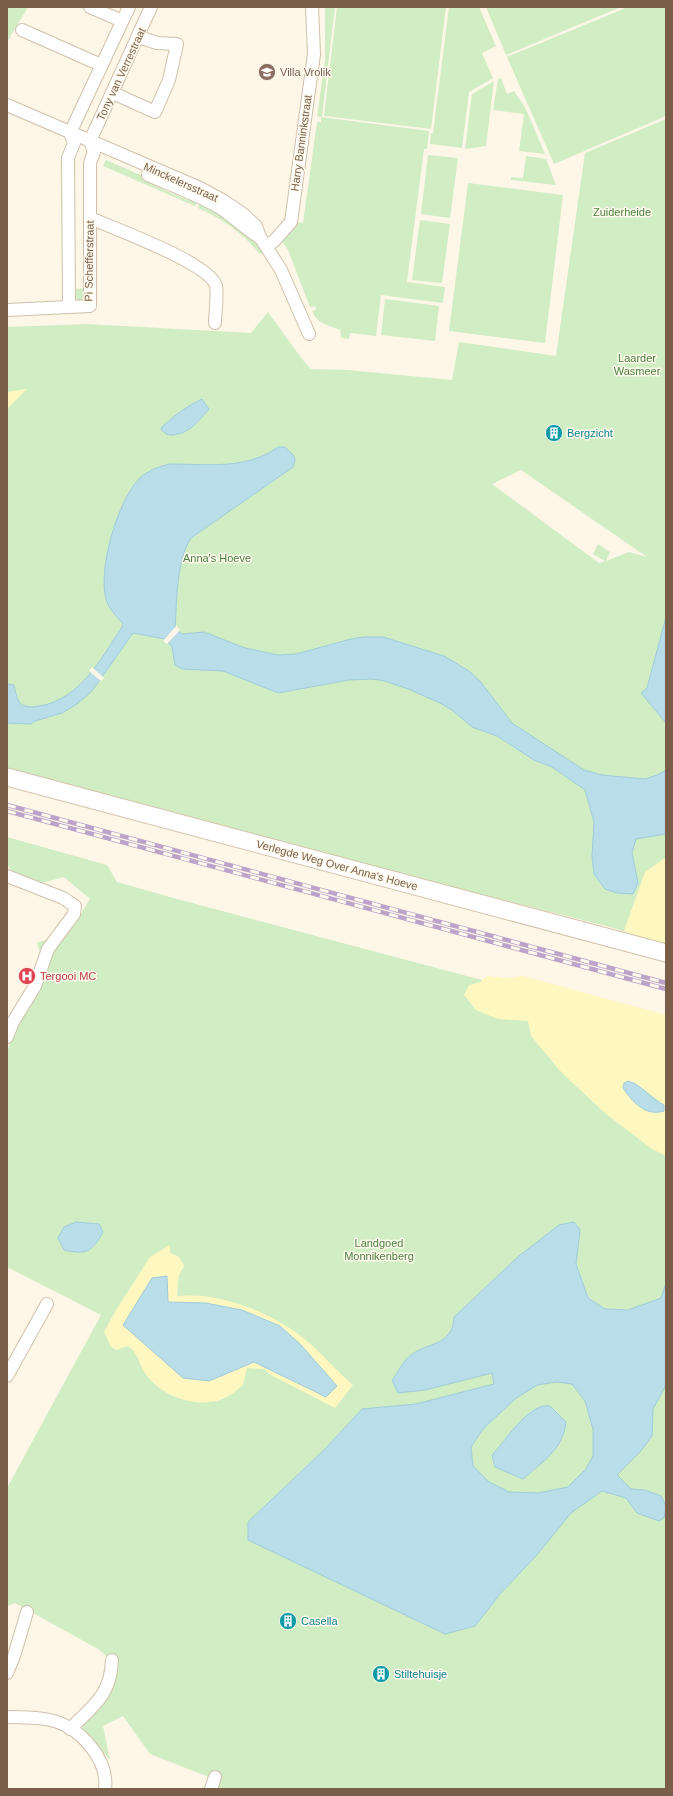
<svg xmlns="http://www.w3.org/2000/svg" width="673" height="1796" viewBox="0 0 673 1796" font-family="Helvetica,sans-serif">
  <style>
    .green { fill: #d0edc4; fill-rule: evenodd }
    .sand { fill: #fff7c0; fill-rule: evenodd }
    .water { fill: #b9dde9; stroke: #9fccdb; fill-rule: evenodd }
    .pier { fill: #fef7e7 }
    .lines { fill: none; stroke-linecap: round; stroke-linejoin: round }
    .minor-casing { stroke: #d0c0ab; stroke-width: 14 }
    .secondary-casing { stroke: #d6c2ab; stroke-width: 19 }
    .minor { stroke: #fff; stroke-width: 12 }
    .secondary { stroke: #fff; stroke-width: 17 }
    .rail-casing { stroke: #bba3c9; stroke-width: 4.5 }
    .rail { stroke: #fffaee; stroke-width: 3; stroke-dasharray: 9; stroke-linecap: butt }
    .labels { text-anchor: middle; stroke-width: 3; stroke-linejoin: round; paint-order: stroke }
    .education-label { font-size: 11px; fill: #785e54; stroke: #fffaee; text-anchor: start }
    .street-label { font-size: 11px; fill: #795f49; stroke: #fffaee }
    .park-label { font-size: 11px; fill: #4c8040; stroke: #fffaee }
    .culture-label { font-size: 11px; fill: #0d838f; stroke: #fffaee; text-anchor: start }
    .health-label { font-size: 11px; fill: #be3a42; stroke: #fffaee; text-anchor: start }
  </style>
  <rect width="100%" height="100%" fill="#fef7e7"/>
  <g class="green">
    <polygon points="7,7 28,7 7,42"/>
    <polygon points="325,7 335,7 322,117 317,116 325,60"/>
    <polygon points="337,7 446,7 431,129 324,116"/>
    <polygon points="449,7 479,7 496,46 482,53 493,78 469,92 462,148 430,144 431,133 433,133"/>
    <polygon points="486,7 621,7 506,55"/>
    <polygon points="628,7 666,7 666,116 554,164 507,57"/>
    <polygon points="501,78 507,94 514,91 525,107 545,154 519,151 524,114 493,110 498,79"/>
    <polygon points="494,81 486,146 465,149 472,94"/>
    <path d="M321,117L429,131L427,149H424L407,282L445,287L443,303L381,295L376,336L350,333L349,339L341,338L340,330C328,325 317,324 312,311L316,310L315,306L310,307L288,250L282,241L293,231L296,222L303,223L317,122H321Z"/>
    <path d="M666,119V945L610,927L250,836L7,771V327L87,324L251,333L268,312L302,359L311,369L348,370L452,380L459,342L556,356L585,153ZM521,470L647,557L629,552L606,561L610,552L598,544L593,554L605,561L599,563L492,484Z"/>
    <polygon points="428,155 458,158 450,218 421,214"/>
    <polygon points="526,156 546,159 556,185 511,180 511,177 523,178"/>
    <polygon points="106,160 152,180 150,184 188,200 190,196 197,200 195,206 103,166"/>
    <polygon points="468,183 563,195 545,343 449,331"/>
    <path d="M200,201L249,234L264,251L260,254C242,233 223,219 198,208Z"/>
    <polygon points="420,220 450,224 442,283 412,280"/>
    <path d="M87,288C86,296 83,304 74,298L72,289Z"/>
    <polygon points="385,299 439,306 435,341 381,335"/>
    <polygon points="7,837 107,865 117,882 177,899 561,1001 666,1039 666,1789 217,1789 219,1781 150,1754 123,1716 103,1726 110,1760 82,1728 96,1710 114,1662 98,1649 15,1603 7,1606 7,1488 101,1315 7,1267 7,1052 19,1020 44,965 37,943 70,931 90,899 64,877 20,889 15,875 7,865"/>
  </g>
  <g class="sand">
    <polygon points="27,389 7,409 7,392"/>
    <polygon points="666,857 666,945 624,931 645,872"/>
    <path d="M487,976L505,978L523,976L666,1015V1156L652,1149L606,1114L562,1073L531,1036L528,1021L498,1019L476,1010L464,995L469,985L480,982ZM634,1082L664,1105L623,1088Z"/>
    <path d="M170,1245V1253L179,1257L184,1266L179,1275L177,1296C218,1292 265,1310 297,1333C318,1348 334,1369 353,1385L335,1408L269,1374L264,1369L247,1368L243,1385C236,1391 229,1397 220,1400C195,1408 162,1396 147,1376C139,1366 139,1352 127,1346L117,1350L111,1347L104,1332L116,1310L150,1257Z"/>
  </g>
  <g class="water">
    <path d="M202,399L209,409C198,421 190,434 172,435C167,435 164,433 161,429L162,427C175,415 187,406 202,399Z"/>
    <path d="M278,447H285L294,456L295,460L293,467L191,538C176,561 177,602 175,628L182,634L204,632L245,648L278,655L296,654L351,639L364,637H383L444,656L469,671L480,681L512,723L584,770L602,775L645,779L657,775L666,770V834L636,839L632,853L638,883L633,894L617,893L605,889L594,874L592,856L594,822L585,790L552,767L534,760L497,736L472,727L452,710L440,703L408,689L385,681L372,679L349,680L278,693L223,671L182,669L175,665L172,647L165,639L133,633L92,691L77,704L62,713L35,721L31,724L7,723V684L14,685C18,704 20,709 40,706C80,699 101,659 122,627L123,624C117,617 110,610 107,602C96,573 118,499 140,478C147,471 160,466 170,464C207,464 247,470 278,447Z"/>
    <polygon points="666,617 666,723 641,693 647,688"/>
    <path d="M628,1081C642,1085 651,1099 664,1105V1111C645,1117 632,1101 623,1088L624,1083Z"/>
    <path d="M76,1222L99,1224L103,1232C92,1252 86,1255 64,1250L58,1238L64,1227Z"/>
    <path d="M574,1222L580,1230L576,1264L588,1298L605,1309L628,1310L661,1298L666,1283V1385L653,1409L652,1436L640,1452L617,1475L631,1489L645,1490L661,1496L666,1506L664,1518L659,1521L637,1513L626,1498L602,1491L571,1513L536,1556L500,1594L475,1626L445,1634L248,1540V1522L325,1449L362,1409L416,1404L494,1384L492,1373L425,1390L398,1393L392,1380C398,1373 403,1360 411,1355C428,1342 453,1346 454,1317L519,1256L559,1225ZM557,1382L572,1384L585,1401L593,1429V1456L586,1469L568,1487L538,1493L509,1492L489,1482L473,1466L471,1447L483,1429L515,1399L537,1385Z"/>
    <polygon points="167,1276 168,1302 206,1303 242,1310 280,1326 301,1345 337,1386 326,1397 254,1362 209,1381 183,1378 123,1325 152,1278"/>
    <path d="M542,1406H550L566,1422C563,1450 542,1462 523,1479L495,1467L492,1455C508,1438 519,1416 542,1406Z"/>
  </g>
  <g class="pier">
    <polygon points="177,625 177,627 180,630 167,644 163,641"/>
    <polygon points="92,667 104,678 101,681 89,671"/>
  </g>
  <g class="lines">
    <defs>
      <g id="minor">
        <polyline points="90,7 122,21"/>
        <polyline points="129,7 70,133 74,143 68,158 69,307 90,306 90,163 94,152 90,141 151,7"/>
        <polyline points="22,30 101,65"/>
        <polyline points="113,93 155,112 169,80 177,44 157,43 139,37"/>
        <polyline points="7,105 200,188 224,201 243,214 256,226 260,237 281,270 309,334"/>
        <path d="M148,175C173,186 199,195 222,209C235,218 246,229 259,237"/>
        <path d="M90,218C113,228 210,263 216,286C218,295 215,313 215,323"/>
        <polyline points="267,246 274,241 291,222 314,54 312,7"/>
        <polyline points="7,310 69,307"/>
        <polyline points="7,876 63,898 75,906 74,914 48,949 35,986 13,1022 7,1037"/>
        <polyline points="7,1376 47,1304"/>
        <polyline points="7,1673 14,1656 27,1612"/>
        <path d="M7,1717C21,1717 36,1717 50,1720C79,1726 109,1759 105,1789"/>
        <path d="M70,1729C93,1706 111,1695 112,1660"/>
        <polyline points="211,1789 215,1777"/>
      </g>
      <polyline id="secondary" points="7,777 666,953"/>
    </defs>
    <use href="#minor" class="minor-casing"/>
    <use href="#secondary" class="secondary-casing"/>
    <use href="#minor" class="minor"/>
    <use href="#secondary" class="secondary"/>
    <defs>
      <g id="rail">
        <polyline points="7,805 666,983"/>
        <polyline points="7,811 666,989"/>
      </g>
    </defs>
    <use href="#rail" class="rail-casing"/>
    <use href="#rail" class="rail"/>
  </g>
  <defs>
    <symbol id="school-disc" viewBox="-11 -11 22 22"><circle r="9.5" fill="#8d6e63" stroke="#fffaee"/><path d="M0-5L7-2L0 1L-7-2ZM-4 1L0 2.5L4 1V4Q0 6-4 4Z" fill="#fff"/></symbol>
    <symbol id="building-disc" viewBox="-11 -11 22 22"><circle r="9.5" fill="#0f9aa8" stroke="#fffaee"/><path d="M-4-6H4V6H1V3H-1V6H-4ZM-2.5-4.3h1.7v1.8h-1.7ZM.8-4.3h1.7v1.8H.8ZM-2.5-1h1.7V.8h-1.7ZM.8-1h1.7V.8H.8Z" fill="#fff"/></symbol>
    <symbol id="hospital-disc" viewBox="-11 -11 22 22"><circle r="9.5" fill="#e0444e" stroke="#fffaee"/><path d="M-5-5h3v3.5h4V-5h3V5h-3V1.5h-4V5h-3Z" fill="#fff"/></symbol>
  </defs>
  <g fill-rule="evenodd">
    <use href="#school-disc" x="257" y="62" width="20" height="20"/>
    <use href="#building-disc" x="544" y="423" width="20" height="20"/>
    <use href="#hospital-disc" x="17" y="966" width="20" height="20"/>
    <use href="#building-disc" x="278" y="1611" width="20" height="20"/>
    <use href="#building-disc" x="371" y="1664" width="20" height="20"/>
  </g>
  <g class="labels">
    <g class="education-label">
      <text x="280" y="76">Villa Vrolik</text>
    </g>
    <g class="street-label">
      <text transform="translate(121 74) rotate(-65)" y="4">Tony van Verrestraat</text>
      <text transform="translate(301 143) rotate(-82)" y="4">Harry Banninkstraat</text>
      <text transform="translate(181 182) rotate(24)" y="4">Minckelersstraat</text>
      <text transform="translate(89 261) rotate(-89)" y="4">Pi Schefferstraat</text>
      <text transform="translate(337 865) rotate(15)" y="4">Verlegde Weg Over Anna's Hoeve</text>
    </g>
    <g class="park-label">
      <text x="622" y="216">Zuiderheide</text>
      <text x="637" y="362">Laarder<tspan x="637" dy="13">Wasmeer</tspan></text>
      <text x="217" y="562">Anna's Hoeve</text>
      <text x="379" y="1247">Landgoed<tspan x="379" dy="13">Monnikenberg</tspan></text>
    </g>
    <g class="culture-label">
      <text x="567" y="437">Bergzicht</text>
      <text x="301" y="1625">Casella</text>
      <text x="394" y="1678">Stiltehuisje</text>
    </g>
    <g class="health-label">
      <text x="40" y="980">Tergooi MC</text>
    </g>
  </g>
  <rect width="673" height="1796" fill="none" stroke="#795f49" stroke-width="16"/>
</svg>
